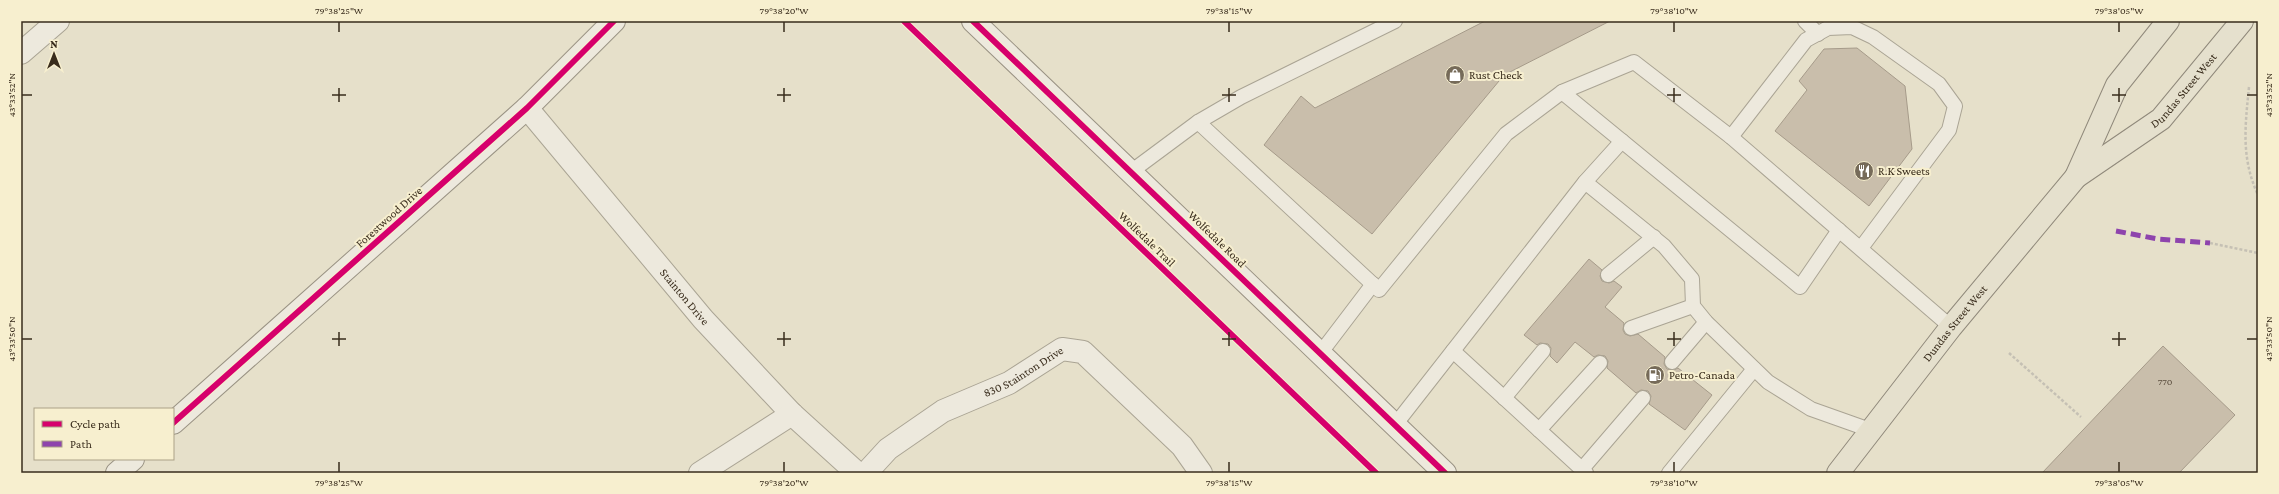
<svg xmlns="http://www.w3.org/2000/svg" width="2279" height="494" viewBox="0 0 2279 494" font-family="'Crimson Pro',serif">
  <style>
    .building { fill: #c9beab; stroke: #a69b8a }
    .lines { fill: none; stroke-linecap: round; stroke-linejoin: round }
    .lane-casing { stroke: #aaa494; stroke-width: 16 }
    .street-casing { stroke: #aaa494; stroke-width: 24 }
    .secondary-casing { stroke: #9a9384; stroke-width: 24 }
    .primary-casing { stroke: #90897b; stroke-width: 24 }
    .path { stroke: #c5c0b4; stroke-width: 2.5; stroke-dasharray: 3 2; stroke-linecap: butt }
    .lane { stroke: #ede9dd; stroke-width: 14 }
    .street { stroke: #ede9dd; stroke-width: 22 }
    .secondary { stroke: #ede9dd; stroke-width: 22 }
    .primary { stroke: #e5e0cd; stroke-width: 22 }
    .quiet { stroke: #8e44ad; stroke-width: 5; stroke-dasharray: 10 5; stroke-linecap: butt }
    .cycleway-casing { stroke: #f7efcf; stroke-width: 8 }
    .cycleway { stroke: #d6006c; stroke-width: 6 }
    .ticks { fill: none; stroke: #392c1c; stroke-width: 1.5 }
    .labels { text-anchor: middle; stroke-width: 4; stroke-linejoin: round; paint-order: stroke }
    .number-label { font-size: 10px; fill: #5d5040 }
    .poi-label { font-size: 12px; fill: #392c1c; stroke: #f7efcf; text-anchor: start }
    .street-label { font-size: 12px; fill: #392c1c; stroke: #f7efcf }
    .neatline { fill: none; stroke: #392c1c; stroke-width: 1.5 }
    .ticks-label { font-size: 10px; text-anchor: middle; fill: #392c1c }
  </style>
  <rect width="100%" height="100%" fill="#e6e0ca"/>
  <g class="building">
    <polygon points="1485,21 1610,21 1504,75 1372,234 1264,145 1301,96 1315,108"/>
    <polygon points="1857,48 1905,86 1912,149 1869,206 1775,131 1807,90 1799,81 1824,49"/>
    <polygon points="1589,259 1602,270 1600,276 1602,281 1609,283 1614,281 1622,287 1605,307 1624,323 1623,330 1625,334 1630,336 1638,334 1665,357 1664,364 1667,369 1674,370 1678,368 1712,395 1685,430 1649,404 1651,396 1648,391 1641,390 1636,393 1607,368 1608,361 1605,356 1598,355 1594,357 1575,342 1557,363 1550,356 1551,348 1548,344 1540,343 1537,345 1524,335"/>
    <polygon points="2163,346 2235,415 2179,473 2042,473"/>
  </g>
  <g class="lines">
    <defs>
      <g id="lane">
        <polyline points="1805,21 1818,34"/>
        <polyline points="1562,92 1634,62 1731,137 1951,327"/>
        <polyline points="1198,122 1379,290 1506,134 1562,92 1800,287 1839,230"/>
        <polyline points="1731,137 1806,40 1828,28 1852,27 1873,37 1939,84 1955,106 1949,130 1861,248"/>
        <polyline points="1132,171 1198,122 1241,97 1395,21"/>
        <polyline points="1585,182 1622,141"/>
        <polyline points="1608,275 1654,237"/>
        <polyline points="1631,328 1693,306"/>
        <polyline points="1453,351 1586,473"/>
        <polyline points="1319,355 1373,284"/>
        <polyline points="1672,362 1706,322"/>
        <polyline points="1504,398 1543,351"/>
        <polyline points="1395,425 1585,182 1664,246 1692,279 1693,306 1706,322 1768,382 1811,409 1873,431"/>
        <polyline points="1539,430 1600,363"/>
        <polyline points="1582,469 1643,398"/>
        <polyline points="1669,473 1754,369"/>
      </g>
      <g id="street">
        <polyline points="21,53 58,21"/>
        <path id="s1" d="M527,108L703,319L792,414L857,473"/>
        <polyline points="700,473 792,414"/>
        <path id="s2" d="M866,473L888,449L943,411L1009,383L1062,349L1083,352L1182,446L1201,473"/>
      </g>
      <g id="secondary">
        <polyline points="973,21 1445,473"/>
        <polyline points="173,423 527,108 614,21"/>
        <polyline points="117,473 133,459"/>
      </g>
      <g id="primary">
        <path id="s3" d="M2076,177L2161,119L2242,21"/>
        <path id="s4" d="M1838,473L1951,327L2076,177L2117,85L2168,21"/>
      </g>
    </defs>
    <use href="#lane" class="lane-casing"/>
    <use href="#street" class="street-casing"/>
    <use href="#secondary" class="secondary-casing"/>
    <use href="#primary" class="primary-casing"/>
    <g class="path">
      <path d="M2249,87C2245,127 2241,158 2258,195"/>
      <polyline points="2210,243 2258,253"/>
      <polyline points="2009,353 2081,417"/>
    </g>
    <use href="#lane" class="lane"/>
    <use href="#street" class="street"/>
    <use href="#secondary" class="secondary"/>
    <use href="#primary" class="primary"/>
    <polyline class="quiet" points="2116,231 2158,239 2210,243"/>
    <defs>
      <g id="cycleway">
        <polyline points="904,21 1376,473"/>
        <polyline points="973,21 1445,473"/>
        <polyline points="173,423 527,108 614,21"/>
      </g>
    </defs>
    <use href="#cycleway" class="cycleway-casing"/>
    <use href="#cycleway" class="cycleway"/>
  </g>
  <path class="ticks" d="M339,22V32M784,22V32M1229,22V32M1674,22V32M2119,22V32M339,88V102M784,88V102M1229,88V102M1674,88V102M2119,88V102M22,95H32M332,95H346M777,95H791M1222,95H1236M1667,95H1681M2112,95H2126M2247,95H2257M339,332V346M784,332V346M1229,332V346M1674,332V346M2119,332V346M22,339H32M332,339H346M777,339H791M1222,339H1236M1667,339H1681M2112,339H2126M2247,339H2257M339,462V472M784,462V472M1229,462V472M1674,462V472M2119,462V472"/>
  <defs>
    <symbol id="shop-disc" viewBox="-11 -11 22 22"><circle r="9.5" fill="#766b59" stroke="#f7efcf"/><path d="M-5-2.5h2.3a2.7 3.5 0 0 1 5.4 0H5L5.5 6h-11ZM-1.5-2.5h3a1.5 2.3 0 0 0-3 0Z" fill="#fff"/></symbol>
    <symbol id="restaurant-disc" viewBox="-11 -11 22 22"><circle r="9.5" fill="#766b59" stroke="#f7efcf"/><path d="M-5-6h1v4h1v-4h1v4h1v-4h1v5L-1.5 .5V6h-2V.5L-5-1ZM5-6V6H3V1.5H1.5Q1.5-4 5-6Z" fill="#fff"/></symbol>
    <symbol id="fuel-disc" viewBox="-11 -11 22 22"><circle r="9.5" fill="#766b59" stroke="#f7efcf"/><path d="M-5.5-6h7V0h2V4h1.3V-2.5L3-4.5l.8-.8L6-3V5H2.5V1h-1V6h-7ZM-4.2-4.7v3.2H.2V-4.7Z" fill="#fff"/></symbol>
  </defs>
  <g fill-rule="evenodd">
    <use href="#shop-disc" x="1444" y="64" width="22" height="22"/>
    <use href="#restaurant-disc" x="1853" y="160" width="22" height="22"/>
    <use href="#fuel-disc" x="1644" y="364" width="22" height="22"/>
  </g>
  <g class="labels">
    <g class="number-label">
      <text x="2165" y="385">770</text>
    </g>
    <g class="poi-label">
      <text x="1469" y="79">Rust Check</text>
      <text x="1878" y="175">R.K Sweets</text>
      <text x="1669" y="379">Petro-Canada</text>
    </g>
    <g class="street-label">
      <text dy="4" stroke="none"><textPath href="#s3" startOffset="139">Dundas Street West</textPath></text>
      <text transform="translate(389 217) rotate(-42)" y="4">Forestwood Drive</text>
      <text transform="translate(1147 239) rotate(44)" y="4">Wolfedale Trail</text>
      <text transform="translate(1217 239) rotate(44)" y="4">Wolfedale Road</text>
      <text dy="4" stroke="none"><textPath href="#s1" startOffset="246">Stainton Drive</textPath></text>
      <text dy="4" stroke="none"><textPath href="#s4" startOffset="190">Dundas Street West</textPath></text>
      <text dy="4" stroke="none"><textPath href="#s2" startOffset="189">830 Stainton Drive</textPath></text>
    </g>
  </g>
  <rect width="2279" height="494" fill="none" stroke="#f7efcf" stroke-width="44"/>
  <rect x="34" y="408" width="140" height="52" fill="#f7efcf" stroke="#aba187"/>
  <rect x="42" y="421" width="20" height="6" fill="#d6006c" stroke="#aba187"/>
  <text x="70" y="428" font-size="12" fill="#392c1c">Cycle path</text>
  <rect x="42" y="441" width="20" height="6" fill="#8e44ad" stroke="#aba187"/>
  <text x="70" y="448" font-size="12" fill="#392c1c">Path</text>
  <g transform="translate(54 54)" stroke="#f7efcf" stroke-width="3" paint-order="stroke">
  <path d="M0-3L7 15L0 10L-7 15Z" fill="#392c1c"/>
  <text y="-6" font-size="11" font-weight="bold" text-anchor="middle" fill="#392c1c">N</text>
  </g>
  <rect x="22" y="22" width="2235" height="450" class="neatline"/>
  <g class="ticks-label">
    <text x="339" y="14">79°38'25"W</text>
    <text x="784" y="14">79°38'20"W</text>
    <text x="1229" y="14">79°38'15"W</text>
    <text x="1674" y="14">79°38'10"W</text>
    <text x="2119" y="14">79°38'05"W</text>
    <text transform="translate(11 95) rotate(-90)" y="4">43°33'52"N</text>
    <text transform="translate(2268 95) rotate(-90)" y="4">43°33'52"N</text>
    <text transform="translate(11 339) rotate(-90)" y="4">43°33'50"N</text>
    <text transform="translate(2268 339) rotate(-90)" y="4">43°33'50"N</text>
    <text x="339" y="486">79°38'25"W</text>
    <text x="784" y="486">79°38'20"W</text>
    <text x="1229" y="486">79°38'15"W</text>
    <text x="1674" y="486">79°38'10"W</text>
    <text x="2119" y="486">79°38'05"W</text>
  </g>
</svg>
